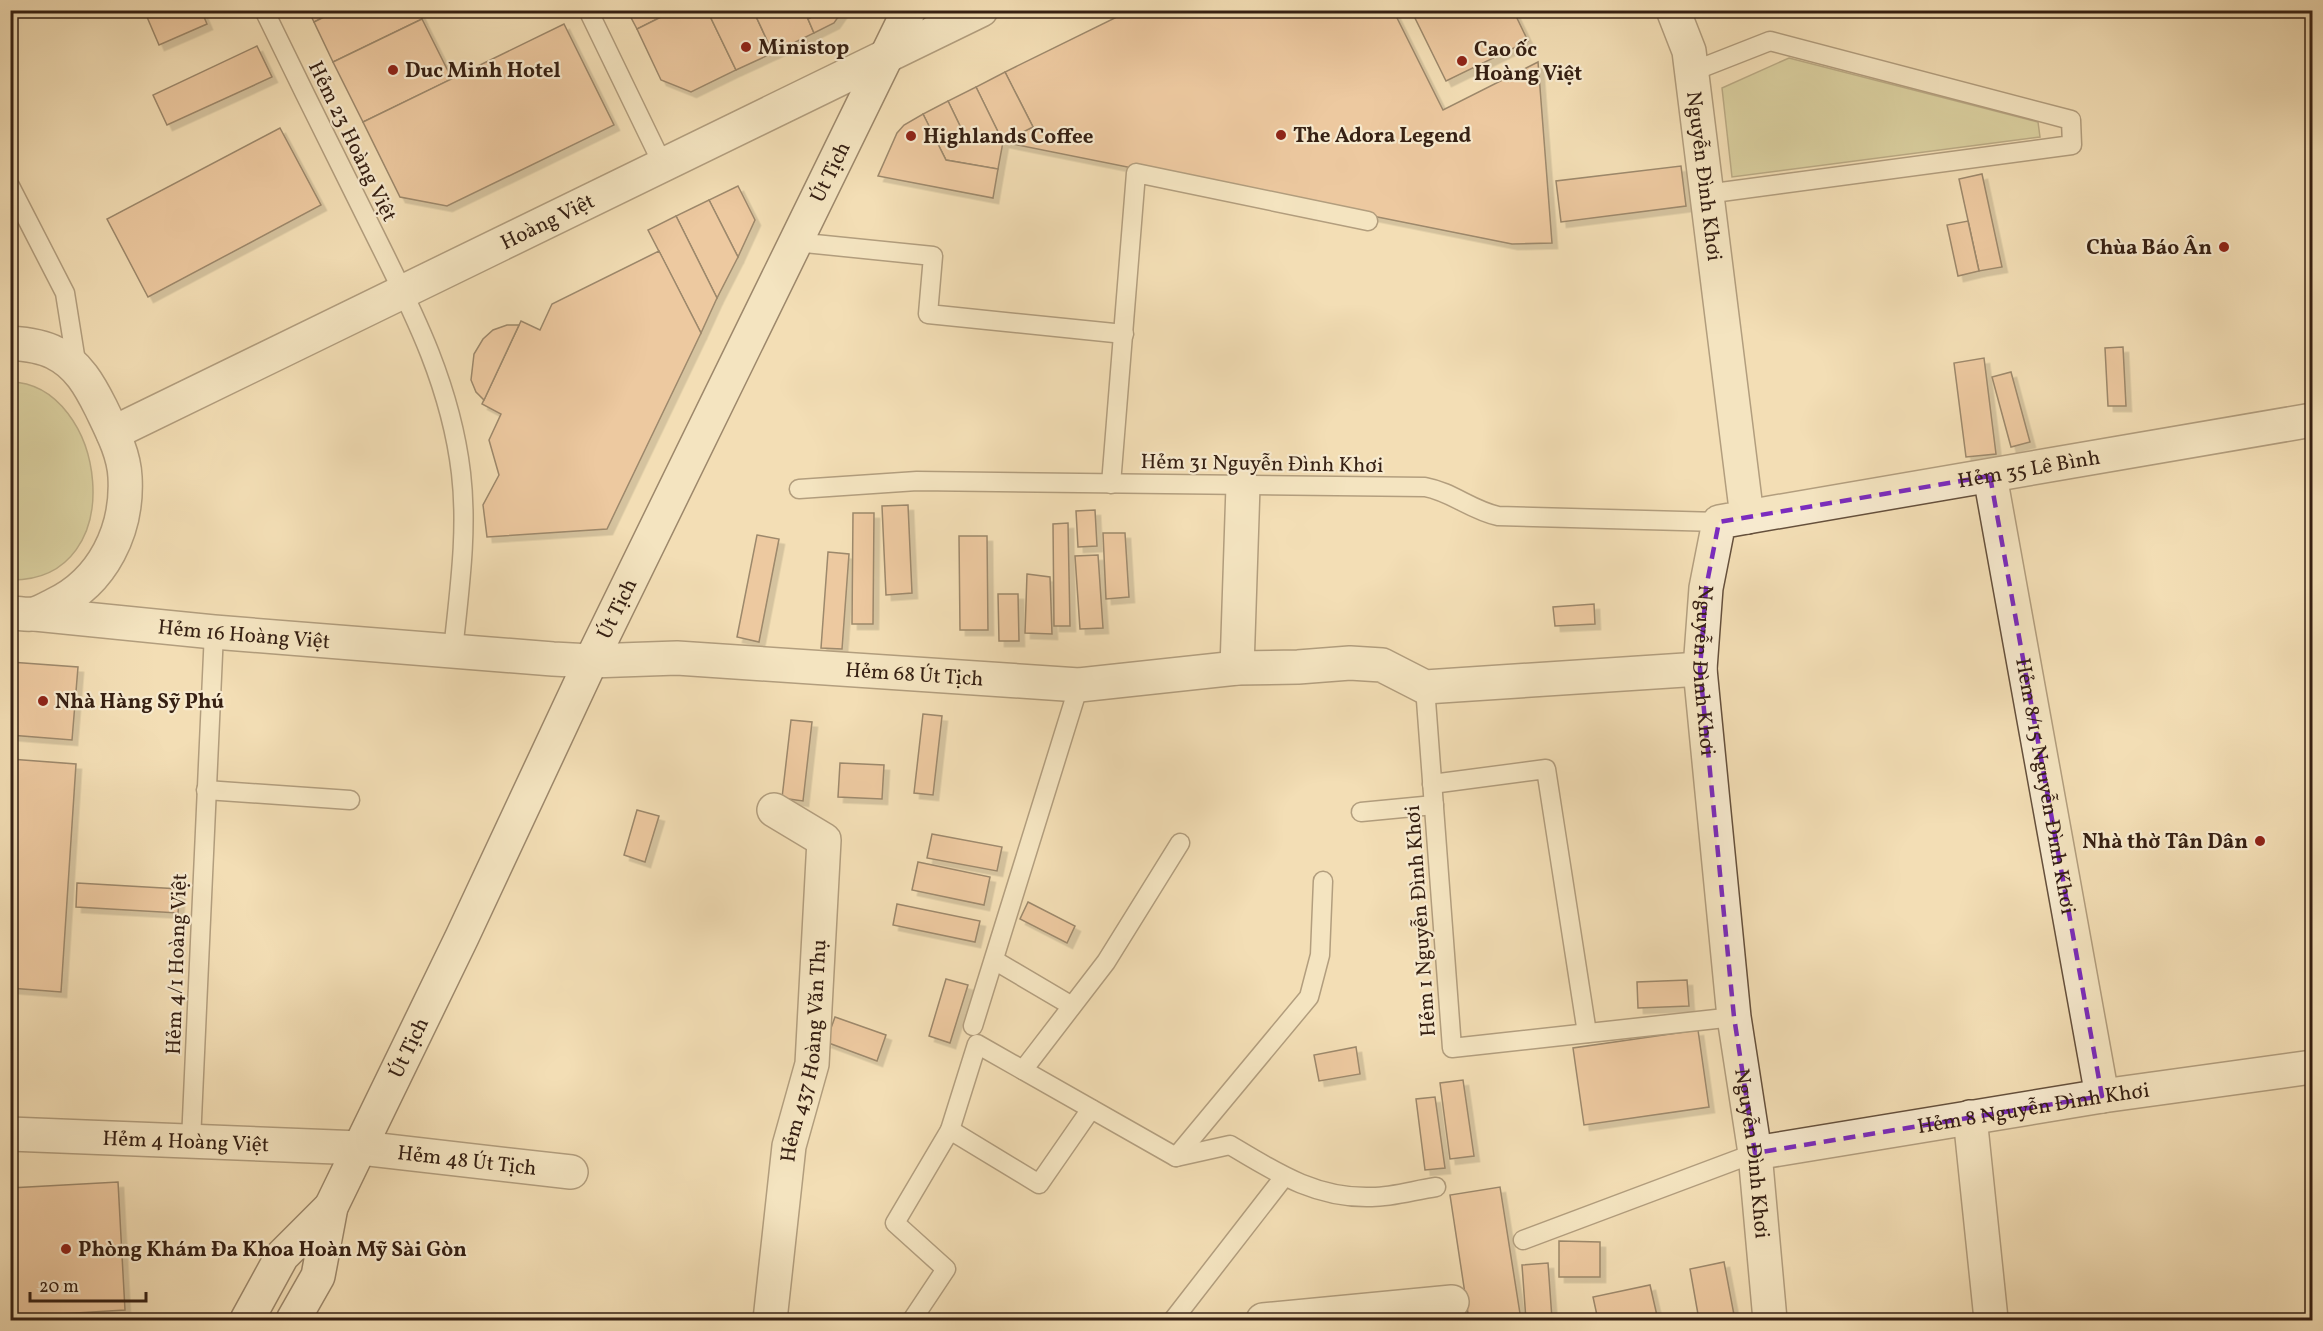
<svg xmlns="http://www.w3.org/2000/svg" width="2323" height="1331" viewBox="0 0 2323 1331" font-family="Vollkorn,serif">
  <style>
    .green { fill: #bec08b; stroke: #7a704f; stroke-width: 1.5 }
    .building { fill: #e7b087; stroke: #362013; stroke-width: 1.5; filter: url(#shadow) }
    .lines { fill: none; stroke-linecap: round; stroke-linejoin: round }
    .lane-casing { stroke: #65503c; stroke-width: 21 }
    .street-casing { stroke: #65503c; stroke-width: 36 }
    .secondary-casing { stroke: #362013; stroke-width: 36 }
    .lane { stroke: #f7eacf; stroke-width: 18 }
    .street { stroke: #f7eacf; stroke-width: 33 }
    .secondary { stroke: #f7eacf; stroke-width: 33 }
    .marked { fill: none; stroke: #7b2cbf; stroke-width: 4.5; stroke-dasharray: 12 8; stroke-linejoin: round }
    .poi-dot { fill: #8f2418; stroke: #f7eacf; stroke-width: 2 }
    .labels { text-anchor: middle; stroke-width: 4.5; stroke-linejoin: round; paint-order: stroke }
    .poi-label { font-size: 21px; font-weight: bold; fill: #362013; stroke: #f7eacf; text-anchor: start }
    .street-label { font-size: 21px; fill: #362013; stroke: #f7eacf }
  </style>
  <defs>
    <filter id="shadow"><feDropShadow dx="5.5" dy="5.5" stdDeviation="0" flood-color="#0004"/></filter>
  </defs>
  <rect width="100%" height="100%" fill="#f3deb5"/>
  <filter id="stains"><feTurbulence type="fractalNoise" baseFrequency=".00333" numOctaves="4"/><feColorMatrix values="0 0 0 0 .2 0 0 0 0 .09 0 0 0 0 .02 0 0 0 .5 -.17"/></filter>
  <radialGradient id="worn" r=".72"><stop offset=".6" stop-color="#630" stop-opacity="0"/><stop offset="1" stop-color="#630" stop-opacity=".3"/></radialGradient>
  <g class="green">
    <polygon points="1789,58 2038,122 2040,137 1732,177 1722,88"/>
    <path d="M10,382C106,383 134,581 11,580Z"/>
  </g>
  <g class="building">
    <polygon points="144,10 201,10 207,24 159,45"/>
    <polygon points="308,10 338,10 314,22"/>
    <polygon points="338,10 418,10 422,19 333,62 314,22"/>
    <polygon points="627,10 675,10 637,29"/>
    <polygon points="675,10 707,10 736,70 691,92 661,80 637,29"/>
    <polygon points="707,10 753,10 773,53 736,70"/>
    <polygon points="753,10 804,10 814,33 773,53"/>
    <polygon points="804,10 825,10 808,19"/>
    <polygon points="825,10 843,10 834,23 814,33 808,19"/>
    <polygon points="1131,10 1393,10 1443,110 1538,62 1552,243 1512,244 1003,142 1033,127 1005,72"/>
    <polygon points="1411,10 1513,10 1528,41 1446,81"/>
    <polygon points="422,19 452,79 363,122 333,62"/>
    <polygon points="564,24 614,125 447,206 400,197 363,122"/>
    <polygon points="257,46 272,77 167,125 153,95"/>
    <polygon points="1005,72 1033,127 1003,142 976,87"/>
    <polygon points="976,87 1003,142 964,134 948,101"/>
    <polygon points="948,101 964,134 1003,142 998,169 946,160 923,114"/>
    <polygon points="923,114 946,160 998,169 993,198 878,176 897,133 904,125"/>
    <polygon points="280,128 321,205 148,297 107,219"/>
    <polygon points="1681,166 1686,206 1561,222 1556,181"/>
    <polygon points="1982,174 2002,267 1979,271 1959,179"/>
    <polygon points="738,186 755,220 738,257 709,200"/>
    <polygon points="709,200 738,257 717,298 676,216"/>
    <polygon points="676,216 717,298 701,333 648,230"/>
    <polygon points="1968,221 1979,271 1958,276 1947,225"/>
    <polygon points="659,251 701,333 607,529 487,537 483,505 499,475 489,440 501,414 482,404 521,321 540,330 552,304"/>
    <polygon points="507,325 519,325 484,400 476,392 471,380 474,354 483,339 493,330"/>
    <polygon points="2123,347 2126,406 2108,406 2105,348"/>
    <polygon points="1984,358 1996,454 1966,457 1954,363"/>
    <polygon points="2011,372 2030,442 2011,447 1992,377"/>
    <polygon points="908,505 912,593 886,595 882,506"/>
    <polygon points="1095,510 1097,546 1078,547 1076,511"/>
    <polygon points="853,513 874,513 873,624 852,624"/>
    <polygon points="1068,523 1070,626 1054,626 1053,524"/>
    <polygon points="1103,533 1125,533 1129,597 1106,599"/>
    <polygon points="757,535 779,539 759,642 737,637"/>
    <polygon points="959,536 987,536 988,630 960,630"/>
    <polygon points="828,552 849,554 842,649 821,648"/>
    <polygon points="1098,555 1103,628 1080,629 1075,556"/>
    <polygon points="1027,574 1050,577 1052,634 1025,633"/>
    <polygon points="998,594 1018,594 1019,641 999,641"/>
    <polygon points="1594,604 1595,624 1555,626 1553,607"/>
    <polygon points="10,662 78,667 72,740 10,735"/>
    <polygon points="923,714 942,716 933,795 914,793"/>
    <polygon points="791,720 812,722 803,801 782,798"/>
    <polygon points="10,759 76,764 61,992 10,988"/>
    <polygon points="840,763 884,765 882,799 838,797"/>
    <polygon points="637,810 659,816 645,862 624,855"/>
    <polygon points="932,834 1002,847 997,871 927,858"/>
    <polygon points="918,862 990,877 984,905 912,890"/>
    <polygon points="77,883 180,889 178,913 76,907"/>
    <polygon points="1028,902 1075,926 1067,943 1020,919"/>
    <polygon points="897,904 980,921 975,942 893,925"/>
    <polygon points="946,979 968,985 950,1043 929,1036"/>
    <polygon points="1687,980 1689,1006 1638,1008 1637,982"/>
    <polygon points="835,1017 886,1035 877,1061 826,1042"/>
    <polygon points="1698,1030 1709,1107 1584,1125 1573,1048"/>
    <polygon points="1356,1047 1360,1074 1319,1081 1314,1055"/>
    <polygon points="1463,1080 1474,1156 1450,1159 1440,1083"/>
    <polygon points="1435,1097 1445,1168 1425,1170 1416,1099"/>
    <polygon points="118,1182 125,1310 10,1317 10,1188"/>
    <polygon points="1500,1187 1521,1320 1469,1320 1450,1195"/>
    <polygon points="1559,1241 1600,1242 1600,1277 1559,1277"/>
    <polygon points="1724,1262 1735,1320 1699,1320 1690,1269"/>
    <polygon points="1548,1263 1552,1319 1526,1320 1522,1265"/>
    <polygon points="1650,1285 1658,1320 1598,1320 1593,1297"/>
  </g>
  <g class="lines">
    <defs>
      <g id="lane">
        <path d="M264,10C298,80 332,149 367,219C408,302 450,379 461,473C468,532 459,592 453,651"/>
        <polyline points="588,10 663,165"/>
        <polyline points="1691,72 1770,41 2071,120 2072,145 1706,194"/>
        <polyline points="10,186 65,293 77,368"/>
        <polyline points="795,242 933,256 928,314 1124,334"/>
        <polyline points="1111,484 1136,173 1368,221"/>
        <path d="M799,489L917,481L1425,487C1452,492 1471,510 1498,516L1719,522"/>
        <polyline points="1425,687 1452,1048 1734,1017"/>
        <polyline points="1432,784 1546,769 1587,1033"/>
        <polyline points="206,790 350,800"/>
        <polyline points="1361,812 1434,805"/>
        <polyline points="994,960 1072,1006"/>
        <polyline points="973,1026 1079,685"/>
        <polyline points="1023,1070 1106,962 1180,843"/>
        <polyline points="950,1130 1039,1184 1091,1109"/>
        <polyline points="191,1141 214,632"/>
        <polyline points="1176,1157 1309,997 1320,955 1323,881"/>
        <polyline points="1523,1240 1755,1153"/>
        <path d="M912,1320L946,1269L895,1223L950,1130L977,1044L1176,1157L1230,1145C1275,1172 1316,1199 1372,1197C1393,1197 1415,1190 1436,1187"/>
        <polyline points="1173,1320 1284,1177"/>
      </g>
      <g id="street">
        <path id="s1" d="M1673,10L1689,51L1747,517L1719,522L1706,588L1700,669L1734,1017L1755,1153L1770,1320"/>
        <path d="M10,343C25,344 42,346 55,353C78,364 90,386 101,408C111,429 124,453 125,477C128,530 103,582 54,605C48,608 40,613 33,614C26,615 18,613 10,613"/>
        <path id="s2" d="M113,433L981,10"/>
        <path id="s3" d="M1990,476L2102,1096"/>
        <path id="s4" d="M1747,517L2312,420"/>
        <path id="s5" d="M35,614L214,632L553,659L591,661L677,658L1079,685L1237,668L1298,667L1350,663L1382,665L1425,687L1700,669"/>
        <polyline points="1237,668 1243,486"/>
        <polyline points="1970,1117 1991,1319"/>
        <path id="s6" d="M10,1134L361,1148L571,1172"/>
        <path id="s7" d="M1755,1153L2102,1096L2312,1067"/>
        <path id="s8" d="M770,1320L789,1146L812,1064L824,840L774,810"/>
        <polyline points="1263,1320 1452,1302"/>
      </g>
      <g id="secondary">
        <polyline points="247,1320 282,1256 331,1207"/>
        <path id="s9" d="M293,1320L318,1276L331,1207L462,937L591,661L909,10"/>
      </g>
    </defs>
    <use href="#lane" class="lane-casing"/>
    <use href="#street" class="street-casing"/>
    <use href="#secondary" class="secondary-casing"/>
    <use href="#lane" class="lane"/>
    <use href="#street" class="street"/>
    <use href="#secondary" class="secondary"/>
  </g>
  <path d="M0 0H2323V1331H0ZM1990,476L2102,1096L1755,1153L1734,1017L1700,669L1706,588L1719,522Z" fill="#f3deb5" fill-opacity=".55" fill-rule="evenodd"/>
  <path class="marked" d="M1990,476L2102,1096L1755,1153L1734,1017L1700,669L1706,588L1719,522Z"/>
  <g class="poi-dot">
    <circle cx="746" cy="47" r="6"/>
    <circle cx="1462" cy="61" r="6"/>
    <circle cx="393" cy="70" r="6"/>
    <circle cx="1281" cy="135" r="6"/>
    <circle cx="911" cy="136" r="6"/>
    <circle cx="2224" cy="247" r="6"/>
    <circle cx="43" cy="701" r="6"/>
    <circle cx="2260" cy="841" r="6"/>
    <circle cx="66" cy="1249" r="6"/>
  </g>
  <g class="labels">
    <g class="poi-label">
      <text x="758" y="54">Ministop</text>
      <text x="1474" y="56">Cao ốc<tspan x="1474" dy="24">Hoàng Việt</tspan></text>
      <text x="405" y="77">Duc Minh Hotel</text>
      <text x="1293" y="142">The Adora Legend</text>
      <text x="923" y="143">Highlands Coffee</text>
      <text x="2212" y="254" text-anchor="end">Chùa Báo Ân</text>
      <text x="55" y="708">Nhà Hàng Sỹ Phú</text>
      <text x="2248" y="848" text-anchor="end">Nhà thờ Tân Dân</text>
      <text x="78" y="1256">Phòng Khám Đa Khoa Hoàn Mỹ Sài Gòn</text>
    </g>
    <g class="street-label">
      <text transform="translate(353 141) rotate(64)" y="7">Hẻm 23 Hoàng Việt</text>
      <text dy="7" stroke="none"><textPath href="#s9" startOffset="1270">Út Tịch</textPath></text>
      <text dy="7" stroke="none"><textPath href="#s1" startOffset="170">Nguyễn Đình Khơi</textPath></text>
      <text dy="7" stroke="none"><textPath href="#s2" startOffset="483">Hoàng Việt</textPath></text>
      <text transform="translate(1262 463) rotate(1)" y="7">Hẻm 31 Nguyễn Đình Khơi</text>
      <text dy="7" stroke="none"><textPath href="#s4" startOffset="286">Hẻm 35 Lê Bình</textPath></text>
      <text dy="7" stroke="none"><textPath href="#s9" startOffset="784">Út Tịch</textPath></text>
      <text dy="7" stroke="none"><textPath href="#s5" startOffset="210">Hẻm 16 Hoàng Việt</textPath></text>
      <text dy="7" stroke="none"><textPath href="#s1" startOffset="692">Nguyễn Đình Khơi</textPath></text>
      <text dy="7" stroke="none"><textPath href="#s5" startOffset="882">Hẻm 68 Út Tịch</textPath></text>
      <text dy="7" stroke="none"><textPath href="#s3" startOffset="315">Hẻm 8/15 Nguyễn Đình Khơi</textPath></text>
      <text transform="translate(1420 921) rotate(-94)" y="7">Hẻm 1 Nguyễn Đình Khơi</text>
      <text transform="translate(176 964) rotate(-88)" y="7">Hẻm 4/1 Hoàng Việt</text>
      <text dy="7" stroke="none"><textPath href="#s9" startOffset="298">Út Tịch</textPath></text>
      <text dy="7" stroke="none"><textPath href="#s8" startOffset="272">Hẻm 437 Hoàng Văn Thụ</textPath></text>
      <text dy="7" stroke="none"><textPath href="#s7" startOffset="282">Hẻm 8 Nguyễn Đình Khơi</textPath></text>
      <text dy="7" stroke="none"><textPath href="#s6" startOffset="176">Hẻm 4 Hoàng Việt</textPath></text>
      <text dy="7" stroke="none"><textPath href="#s1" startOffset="1178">Nguyễn Đình Khơi</textPath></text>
      <text dy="7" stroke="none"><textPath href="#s6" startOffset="458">Hẻm 48 Út Tịch</textPath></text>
    </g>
  </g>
  <rect width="2323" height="1331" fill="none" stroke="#f3deb5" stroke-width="36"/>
  <rect x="12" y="12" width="2299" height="1307" fill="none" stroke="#362013" stroke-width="3"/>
  <rect x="18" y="18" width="2287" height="1295" fill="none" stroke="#362013" stroke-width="1.5"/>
  <path d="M30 1292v9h116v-9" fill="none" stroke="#362013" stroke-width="3"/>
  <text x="39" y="1292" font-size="18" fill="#362013" stroke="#f7eacf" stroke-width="4.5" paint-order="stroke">20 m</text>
  <rect width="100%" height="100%" filter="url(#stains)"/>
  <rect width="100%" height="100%" fill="url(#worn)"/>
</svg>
